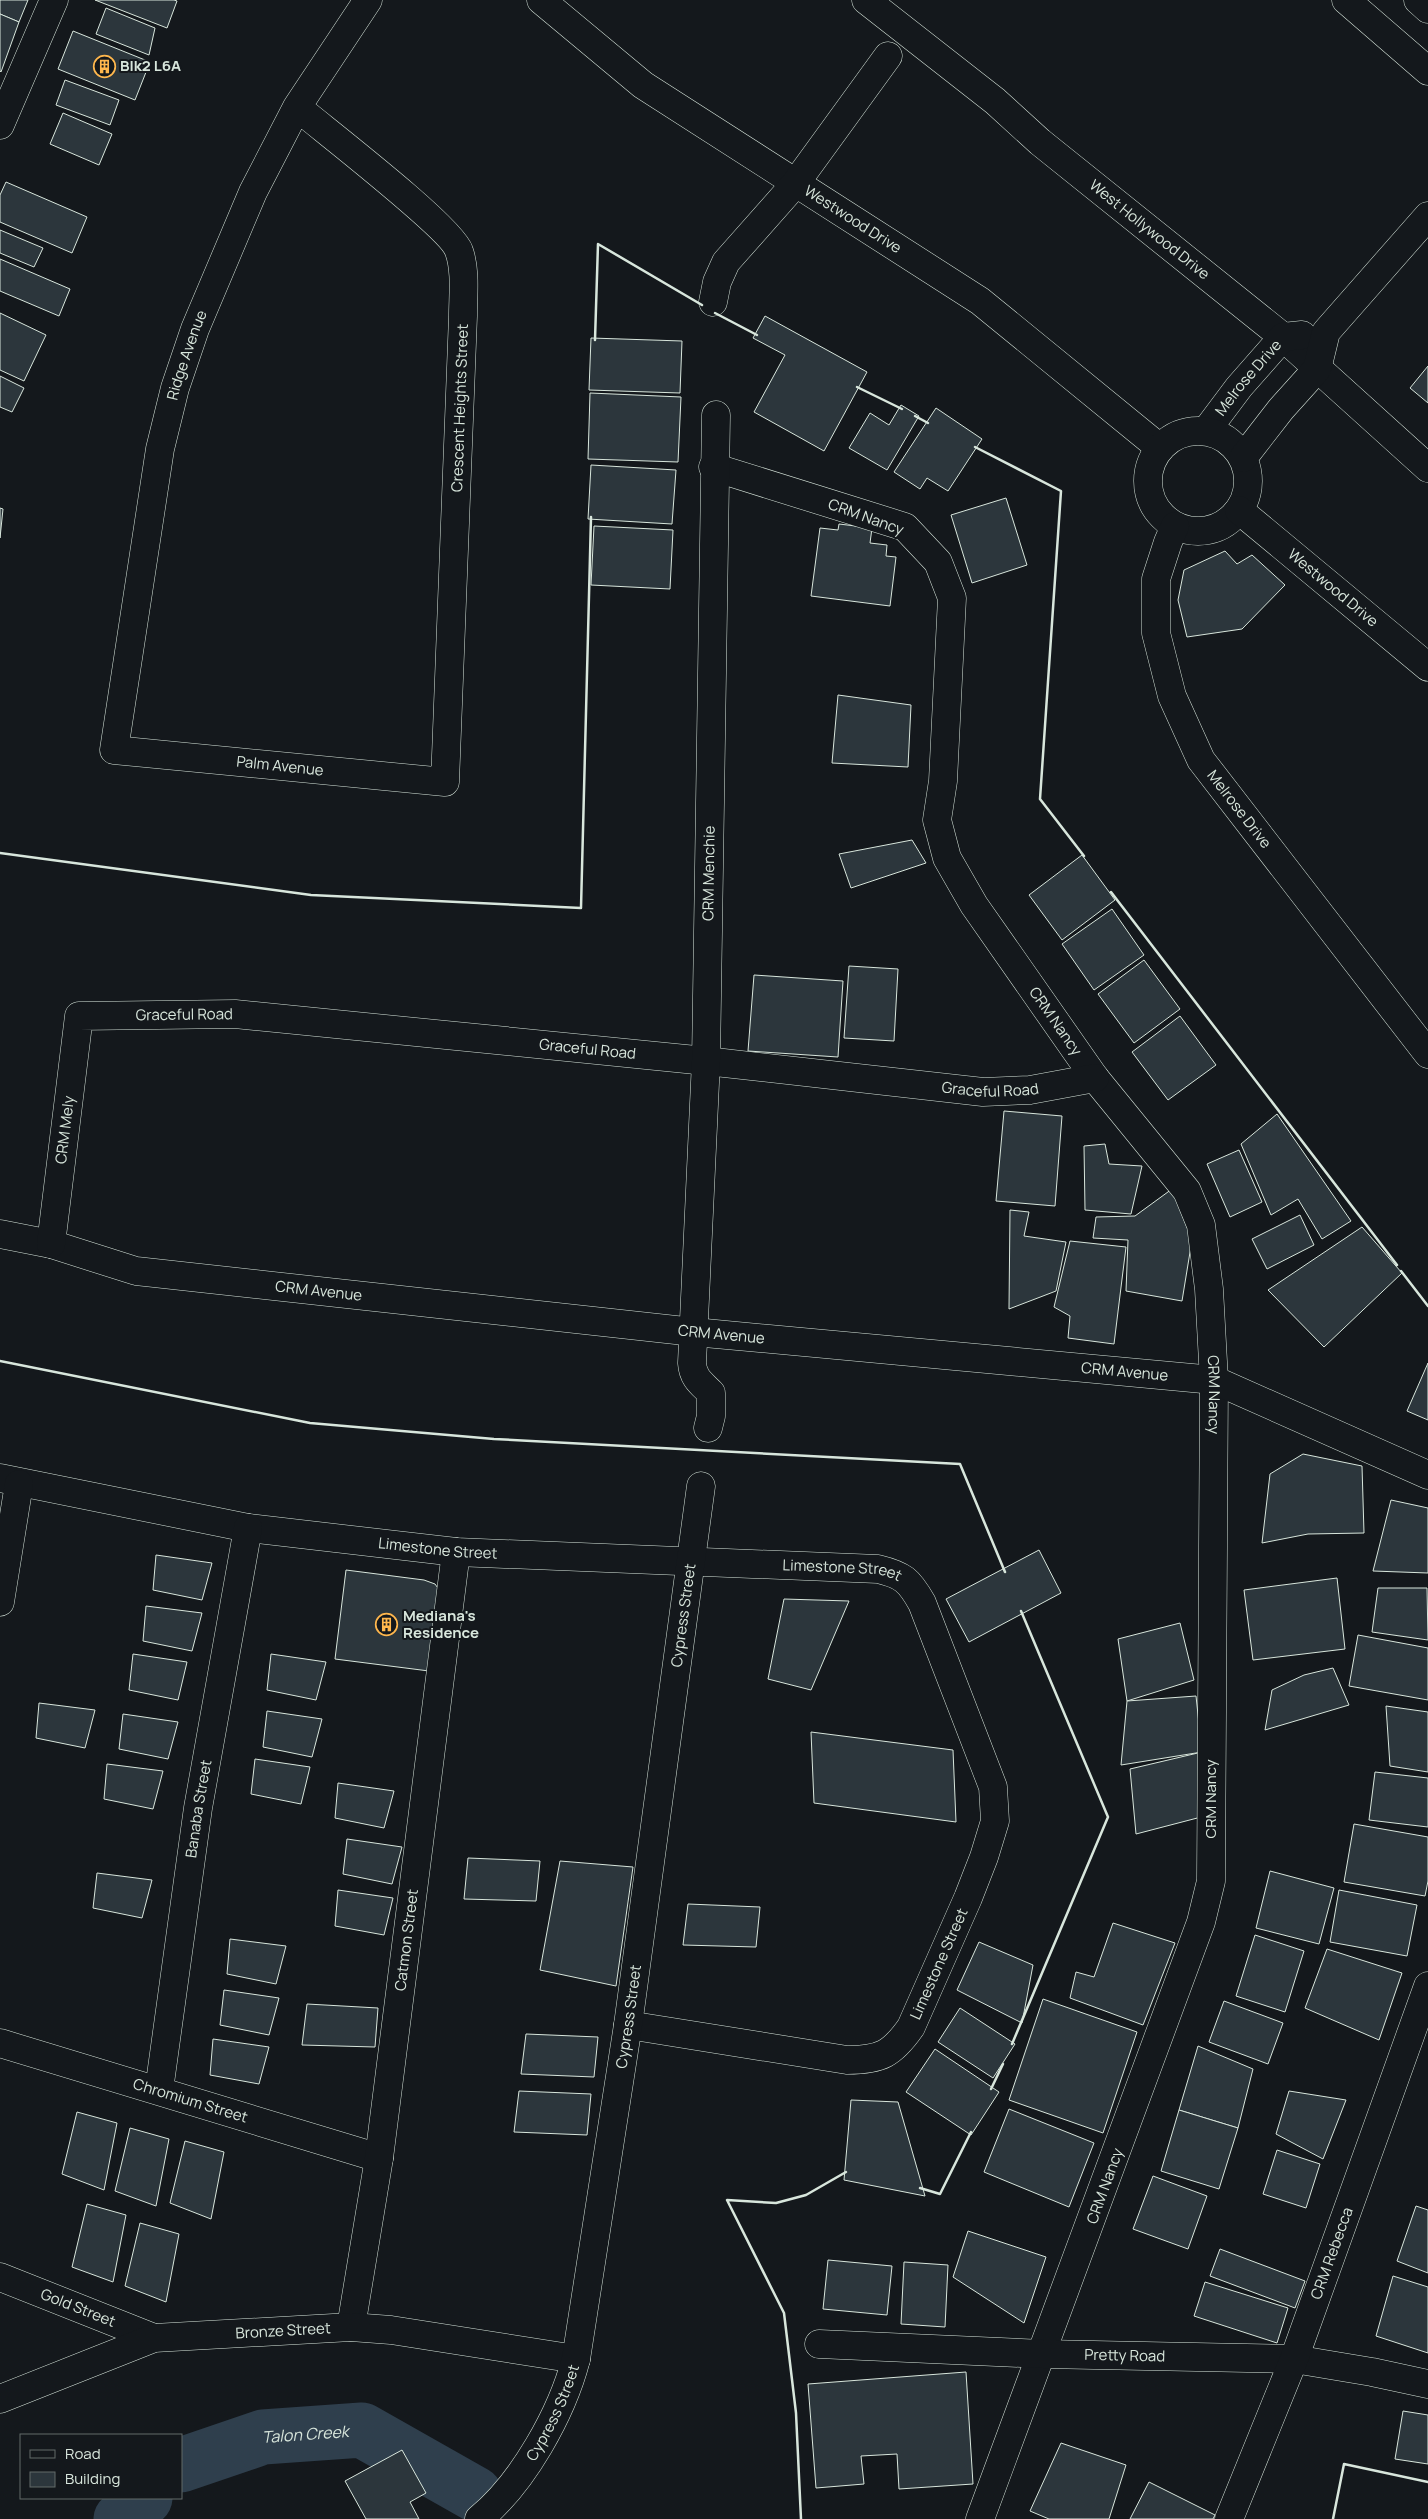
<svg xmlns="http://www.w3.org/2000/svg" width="1428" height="2519" viewBox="0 0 1428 2519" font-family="Manrope,sans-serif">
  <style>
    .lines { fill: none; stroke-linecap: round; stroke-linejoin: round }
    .river { stroke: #2f3f4d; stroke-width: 55 }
    .building { fill: #2c363c; stroke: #d8e6dc }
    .minor-casing { stroke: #d8e6dc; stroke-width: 29 }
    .tertiary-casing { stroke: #d8e6dc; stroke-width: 29 }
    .primary-casing { stroke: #d8e6dc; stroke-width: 29 }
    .minor { stroke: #14181c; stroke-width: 28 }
    .tertiary { stroke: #14181c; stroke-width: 28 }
    .primary { stroke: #14181c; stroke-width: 28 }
    .wall { stroke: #d8e6dc; stroke-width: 2.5 }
    .labels { text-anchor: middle; stroke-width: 4; stroke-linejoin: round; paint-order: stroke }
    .poi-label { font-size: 15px; font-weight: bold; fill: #d8e6dc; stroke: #14181c; text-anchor: start }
    .street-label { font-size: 15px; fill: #d8e6dc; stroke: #14181c }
    .water-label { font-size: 16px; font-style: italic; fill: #d8e6dc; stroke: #14181c }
  </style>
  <rect width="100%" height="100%" fill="#14181c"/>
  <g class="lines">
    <g class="river">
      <path id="s1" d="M181,2465L263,2437L362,2430L475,2494"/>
      <polyline points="121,2519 145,2498"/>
    </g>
  </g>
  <g class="building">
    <polygon points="0,0 28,0 19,22 0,14"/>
    <polygon points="95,0 174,0 177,1 167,28"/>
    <polygon points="106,8 155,28 149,55 96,34"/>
    <polygon points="0,14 19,22 1,72 0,71"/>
    <polygon points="73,31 150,62 135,100 58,69"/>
    <polygon points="65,80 119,100 110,125 56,105"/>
    <polygon points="63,113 112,134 99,165 50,144"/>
    <polygon points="6,182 87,217 72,253 0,222 0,195"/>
    <polygon points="0,230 43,248 34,267 0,253"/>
    <polygon points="0,259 70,289 59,316 0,291"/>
    <polygon points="0,313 46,335 24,381 0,370"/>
    <polygon points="765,316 867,372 824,451 754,412 785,355 753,338"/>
    <polygon points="591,338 682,341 680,393 589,390"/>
    <polygon points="1428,366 1428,403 1410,388"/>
    <polygon points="0,376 24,388 12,412 0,407"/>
    <polygon points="590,393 681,397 678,462 588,459"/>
    <polygon points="901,405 919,416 887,470 849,448 870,413 889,425"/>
    <polygon points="936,408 982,439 948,491 927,478 920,489 894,472"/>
    <polygon points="591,465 676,470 672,524 588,519"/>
    <polygon points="1006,498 1027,565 972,583 951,515"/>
    <polygon points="0,508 3,509 0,538"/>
    <polygon points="839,524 872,528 870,543 887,545 886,556 896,557 890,606 811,596 820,528 838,530"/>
    <polygon points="594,526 673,530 670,589 591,585"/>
    <polygon points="1225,551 1237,564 1252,555 1285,585 1242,629 1187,637 1178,600 1184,570"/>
    <polygon points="838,695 911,705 908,767 832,763"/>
    <polygon points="912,840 926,863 851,888 839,854"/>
    <polygon points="1082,855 1115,900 1062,940 1029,895"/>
    <polygon points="1112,909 1144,955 1094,990 1062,944"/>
    <polygon points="1144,960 1180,1009 1134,1043 1098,994"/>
    <polygon points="849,966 898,969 894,1041 844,1038"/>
    <polygon points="754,975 843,981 838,1057 748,1051"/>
    <polygon points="1180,1016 1216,1065 1168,1100 1132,1052"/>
    <polygon points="1004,1111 1062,1116 1055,1206 996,1201"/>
    <polygon points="1277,1114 1351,1221 1322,1239 1298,1199 1271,1215 1241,1144"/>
    <polygon points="1105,1144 1109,1164 1142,1166 1131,1214 1085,1210 1084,1146"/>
    <polygon points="1239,1150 1262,1202 1230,1217 1207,1164"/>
    <polygon points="1172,1189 1192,1240 1182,1301 1126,1291 1128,1240 1093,1238 1096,1217 1135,1216"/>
    <polygon points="1010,1210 1029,1212 1024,1236 1066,1242 1056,1291 1009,1309"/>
    <polygon points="1300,1215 1314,1245 1267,1269 1252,1239"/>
    <polygon points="1362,1227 1402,1273 1324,1347 1268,1290"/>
    <polygon points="1070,1241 1126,1247 1114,1344 1068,1338 1070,1316 1054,1307"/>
    <polygon points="1428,1363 1428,1420 1407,1411"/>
    <polygon points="1303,1454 1362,1466 1364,1533 1308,1534 1262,1543 1270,1474"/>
    <polygon points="1391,1500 1428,1508 1428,1573 1373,1571"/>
    <polygon points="1039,1550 1061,1593 969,1642 946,1599"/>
    <polygon points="156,1555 212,1563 202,1600 153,1590"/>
    <polygon points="346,1570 424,1580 435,1584 440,1591 429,1671 335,1659"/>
    <polygon points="1337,1578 1345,1649 1253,1660 1244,1590"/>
    <polygon points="1378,1588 1427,1588 1428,1640 1372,1632"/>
    <polygon points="784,1599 849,1601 811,1690 768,1679"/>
    <polygon points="146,1606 202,1613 192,1651 143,1641"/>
    <polygon points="1180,1623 1194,1680 1127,1701 1118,1639"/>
    <polygon points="1358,1635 1428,1648 1428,1700 1349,1686"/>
    <polygon points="133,1654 187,1662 178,1700 129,1690"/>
    <polygon points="271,1654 326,1662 316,1700 267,1690"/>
    <polygon points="1333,1668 1349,1705 1265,1730 1272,1690 1304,1675"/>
    <polygon points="1196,1696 1202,1752 1121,1765 1127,1701"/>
    <polygon points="39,1703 95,1710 85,1748 36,1738"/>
    <polygon points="1386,1706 1428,1712 1428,1772 1390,1766"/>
    <polygon points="267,1711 322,1719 312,1757 263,1747"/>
    <polygon points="123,1714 178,1722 168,1759 119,1749"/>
    <polygon points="811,1732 953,1750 956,1822 814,1803"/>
    <polygon points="1202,1752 1205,1816 1136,1834 1130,1769"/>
    <polygon points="255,1759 310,1767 301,1804 251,1794"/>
    <polygon points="107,1764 163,1771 153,1809 104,1799"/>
    <polygon points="1375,1772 1428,1778 1428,1827 1369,1820"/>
    <polygon points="338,1783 394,1791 384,1828 335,1818"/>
    <polygon points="1354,1824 1428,1837 1428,1881 1425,1896 1344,1882"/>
    <polygon points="347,1839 402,1847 392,1884 343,1874"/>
    <polygon points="468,1858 540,1861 536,1901 464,1899"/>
    <polygon points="560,1861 633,1867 616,1986 540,1970"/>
    <polygon points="1270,1871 1334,1888 1319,1944 1256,1928"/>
    <polygon points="97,1873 152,1880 142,1918 93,1908"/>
    <polygon points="338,1890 393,1898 384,1935 335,1926"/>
    <polygon points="1339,1890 1417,1905 1407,1956 1330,1942"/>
    <polygon points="688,1904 760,1907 756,1947 683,1945"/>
    <polygon points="1113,1923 1175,1943 1143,2025 1070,1998 1076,1972 1094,1977"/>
    <polygon points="1255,1935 1304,1951 1285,2012 1236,1996"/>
    <polygon points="230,1939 286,1946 276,1984 227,1974"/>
    <polygon points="979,1942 1033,1965 1022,2023 957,1990"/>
    <polygon points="1327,1949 1402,1973 1379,2040 1305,2008"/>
    <polygon points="224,1990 279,1998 269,2035 220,2025"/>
    <polygon points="1043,1999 1137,2032 1103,2133 1009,2100"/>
    <polygon points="1224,2001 1283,2023 1268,2064 1209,2042"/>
    <polygon points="307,2004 378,2008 375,2047 302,2045"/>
    <polygon points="960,2008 1015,2044 993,2078 938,2042"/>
    <polygon points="526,2034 598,2037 594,2077 521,2074"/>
    <polygon points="213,2039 269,2047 259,2084 210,2075"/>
    <polygon points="1198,2046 1253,2069 1238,2128 1179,2110"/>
    <polygon points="935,2049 999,2092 971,2135 906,2092"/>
    <polygon points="519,2091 591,2094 587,2135 514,2132"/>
    <polygon points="1289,2091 1346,2100 1323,2159 1276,2134"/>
    <polygon points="851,2100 898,2102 925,2196 844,2180"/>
    <polygon points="1009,2109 1094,2143 1069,2207 984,2172"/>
    <polygon points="1179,2110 1238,2128 1219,2189 1161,2171"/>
    <polygon points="77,2112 117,2123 104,2190 62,2174"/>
    <polygon points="130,2128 169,2139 156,2206 115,2191"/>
    <polygon points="185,2141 224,2152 211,2219 170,2203"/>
    <polygon points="1277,2150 1320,2164 1306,2208 1263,2194"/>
    <polygon points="1153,2176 1207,2196 1188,2249 1133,2229"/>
    <polygon points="87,2204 126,2215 113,2282 72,2267"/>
    <polygon points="1416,2206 1428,2210 1428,2273 1397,2261"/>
    <polygon points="140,2223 179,2234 166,2302 125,2286"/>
    <polygon points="968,2231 1046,2257 1024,2323 953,2277"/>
    <polygon points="1220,2249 1305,2281 1295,2308 1210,2276"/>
    <polygon points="828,2260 892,2266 887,2315 823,2309"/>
    <polygon points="904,2262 948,2265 945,2327 901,2324"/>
    <polygon points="1393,2276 1428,2287 1428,2353 1376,2336"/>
    <polygon points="1205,2282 1288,2308 1277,2343 1194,2316"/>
    <polygon points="966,2372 973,2484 899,2489 897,2454 861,2456 864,2484 816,2488 808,2384"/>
    <polygon points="1403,2411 1428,2415 1428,2464 1395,2459"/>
    <polygon points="1061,2443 1126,2465 1109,2519 1049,2519 1030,2511"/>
    <polygon points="402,2450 426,2493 410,2502 419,2519 366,2519 345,2481"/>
    <polygon points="1149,2482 1215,2515 1213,2519 1130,2519"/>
  </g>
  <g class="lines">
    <defs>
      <g id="minor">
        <path id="s2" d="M541,0L643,85L980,301L1160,448"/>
        <path id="s3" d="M866,0L995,101L1040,142L1283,337L1428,468"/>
        <path id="s4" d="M297,107C323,129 452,228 459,251C466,271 463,295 463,316L445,782L114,750L160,449L175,388L195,329L253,192L297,107L368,0"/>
        <polyline points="713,302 717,282 726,262 795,184 888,56"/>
        <path id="s5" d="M1206,431L1239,387L1283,337L1302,335"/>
        <circle cx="1198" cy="481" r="50"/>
        <polyline points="1243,458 1281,409 1317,369 1326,332 1428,216"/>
        <path id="s6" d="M713,467L905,527L938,562L952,598L943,781L937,820L947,858L974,905L1095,1078L1187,1191L1201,1225L1209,1289L1214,1380L1211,1881L1201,1922L980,2519"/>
        <path id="s7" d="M1239,510L1428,667"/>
        <path id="s8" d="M1175,526L1168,542L1156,579V633L1172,696L1201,760L1428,1054"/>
        <path id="s9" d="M0,1234L51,1244L136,1271L694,1332L1214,1380L1428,1475"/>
        <path id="s10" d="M51,1244L79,1016L235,1014L706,1061L983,1092L1030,1090L1095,1078"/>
        <path id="s11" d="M708,1428L711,1416V1393C701,1383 693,1378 692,1363L706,1061L716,415"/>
        <path id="s12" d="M0,1478L248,1528L456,1552L878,1569C903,1575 909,1580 922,1603L993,1787L995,1821L984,1857L968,1898L911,2027C892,2054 881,2060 847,2060L628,2025"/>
        <polyline points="0,1602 19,1484"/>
        <path id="s13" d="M0,2043L379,2158"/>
        <path id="s14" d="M159,2090L198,1808L248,1528"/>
        <path id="s15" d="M0,2277L154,2338"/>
        <path id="s16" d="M351,2327L379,2158L456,1552"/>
        <path id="s17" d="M819,2344L1043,2354L1294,2359L1372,2372L1428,2384"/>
        <path id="s18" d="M0,2399L154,2338L351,2327L391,2330L576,2359"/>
        <path id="s19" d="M479,2519C523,2483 562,2413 576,2359L628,2025L701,1486"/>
        <path id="s20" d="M1229,2519L1294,2359L1428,1986"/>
      </g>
      <polyline id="tertiary" points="0,125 54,0"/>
      <g id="primary">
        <polyline points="1346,0 1428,71"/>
        <polyline points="1418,0 1428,9"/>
      </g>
    </defs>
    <use href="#minor" class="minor-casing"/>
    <use href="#tertiary" class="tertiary-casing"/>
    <use href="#primary" class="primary-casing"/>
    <use href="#minor" class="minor"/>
    <use href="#tertiary" class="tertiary"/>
    <use href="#primary" class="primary"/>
    <g class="wall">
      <polyline points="715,313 757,335"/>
      <polyline points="595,340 598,244 702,305"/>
      <polyline points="857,387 902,409"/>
      <polyline points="915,416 928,423"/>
      <polyline points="975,447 1061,491 1040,799 1084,856"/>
      <polyline points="0,853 311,895 581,908 591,517"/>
      <polyline points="1111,892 1397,1265"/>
      <polyline points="1401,1271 1428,1306"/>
      <polyline points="0,1361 310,1423 494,1439 960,1464 1005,1572"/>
      <polyline points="1012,2044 1108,1817 1021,1611"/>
      <polyline points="991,2089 1003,2064"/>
      <polyline points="920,2188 940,2194 971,2132"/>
      <polyline points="801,2519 796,2413 784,2313 727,2200 776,2203 806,2195 846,2172"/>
      <polyline points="1333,2519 1344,2464 1428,2482"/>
    </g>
  </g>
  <defs>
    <symbol id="building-ring" viewBox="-11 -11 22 22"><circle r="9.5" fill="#14181c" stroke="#ffb74d" stroke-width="1.5"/><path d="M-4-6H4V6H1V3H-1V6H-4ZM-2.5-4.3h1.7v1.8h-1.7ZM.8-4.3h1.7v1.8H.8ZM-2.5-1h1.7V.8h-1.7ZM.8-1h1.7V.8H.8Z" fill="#ffb74d"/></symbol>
  </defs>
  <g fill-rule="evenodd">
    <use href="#building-ring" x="92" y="54" width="25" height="25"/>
    <use href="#building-ring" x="374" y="1612" width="25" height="25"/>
  </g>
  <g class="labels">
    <g class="poi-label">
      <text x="120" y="71">Blk2 L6A</text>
      <text x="403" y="1621">Mediana's<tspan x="403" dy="17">Residence</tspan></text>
    </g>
    <g class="street-label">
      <text dy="5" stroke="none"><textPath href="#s2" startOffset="382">Westwood Drive</textPath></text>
      <text dy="5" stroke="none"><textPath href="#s3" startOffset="365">West Hollywood Drive</textPath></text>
      <text dy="5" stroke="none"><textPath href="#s4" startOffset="1484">Ridge Avenue</textPath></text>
      <text dy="5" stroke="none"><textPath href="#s5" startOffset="68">Melrose Drive</textPath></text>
      <text transform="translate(460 408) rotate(-88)" y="5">Crescent Heights Street</text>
      <text transform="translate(866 517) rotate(20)" y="5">CRM Nancy</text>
      <text dy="5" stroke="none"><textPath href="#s7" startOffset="122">Westwood Drive</textPath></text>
      <text transform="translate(280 766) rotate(6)" y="5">Palm Avenue</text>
      <text dy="5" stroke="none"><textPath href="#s8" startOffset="308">Melrose Drive</textPath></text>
      <text dy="5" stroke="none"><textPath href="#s11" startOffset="562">CRM Menchie</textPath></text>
      <text dy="5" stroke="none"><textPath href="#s10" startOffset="335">Graceful Road</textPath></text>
      <text dy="5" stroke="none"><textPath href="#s6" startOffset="746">CRM Nancy</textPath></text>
      <text dy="5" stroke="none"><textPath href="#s10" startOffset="740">Graceful Road</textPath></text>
      <text dy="5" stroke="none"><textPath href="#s10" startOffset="1145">Graceful Road</textPath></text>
      <text dy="5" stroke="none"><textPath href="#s10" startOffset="115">CRM Mely</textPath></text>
      <text dy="5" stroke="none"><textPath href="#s9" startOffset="325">CRM Avenue</textPath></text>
      <text dy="5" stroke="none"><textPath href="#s9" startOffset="730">CRM Avenue</textPath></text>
      <text dy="5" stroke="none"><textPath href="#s9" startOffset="1135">CRM Avenue</textPath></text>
      <text dy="5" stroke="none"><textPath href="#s6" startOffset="1168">CRM Nancy</textPath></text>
      <text dy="5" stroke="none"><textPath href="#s12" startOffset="444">Limestone Street</textPath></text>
      <text dy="5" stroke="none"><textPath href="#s12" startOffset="849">Limestone Street</textPath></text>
      <text dy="5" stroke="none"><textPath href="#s19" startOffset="941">Cypress Street</textPath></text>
      <text transform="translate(1211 1799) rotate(-90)" y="5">CRM Nancy</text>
      <text dy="5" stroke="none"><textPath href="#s14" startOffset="284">Banaba Street</textPath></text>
      <text dy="5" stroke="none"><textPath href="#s16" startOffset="391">Catmon Street</textPath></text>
      <text transform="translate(939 1964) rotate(-66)" y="5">Limestone Street</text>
      <text dy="5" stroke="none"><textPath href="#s19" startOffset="536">Cypress Street</textPath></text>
      <text dy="5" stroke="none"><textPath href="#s13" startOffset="199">Chromium Street</textPath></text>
      <text transform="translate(1105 2186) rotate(-70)" y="5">CRM Nancy</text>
      <text dy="5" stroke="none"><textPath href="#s20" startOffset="285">CRM Rebecca</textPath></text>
      <text dy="5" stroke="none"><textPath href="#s15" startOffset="84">Gold Street</textPath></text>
      <text dy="5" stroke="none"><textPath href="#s18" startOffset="295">Bronze Street</textPath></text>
      <text dy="5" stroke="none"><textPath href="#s17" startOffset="306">Pretty Road</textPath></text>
      <text dy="5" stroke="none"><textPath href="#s19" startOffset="131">Cypress Street</textPath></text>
    </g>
    <g class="water-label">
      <text dy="6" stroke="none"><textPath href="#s1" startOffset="129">Talon Creek</textPath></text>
    </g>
  </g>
  <rect x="20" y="2434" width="162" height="65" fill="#14181c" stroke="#626a69"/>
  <rect x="30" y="2450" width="25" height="8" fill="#14181c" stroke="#626a69"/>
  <text x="65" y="2459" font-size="15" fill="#d8e6dc">Road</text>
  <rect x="30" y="2472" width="25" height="15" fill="#2c363c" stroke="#626a69"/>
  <text x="65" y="2484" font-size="15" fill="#d8e6dc">Building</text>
</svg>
